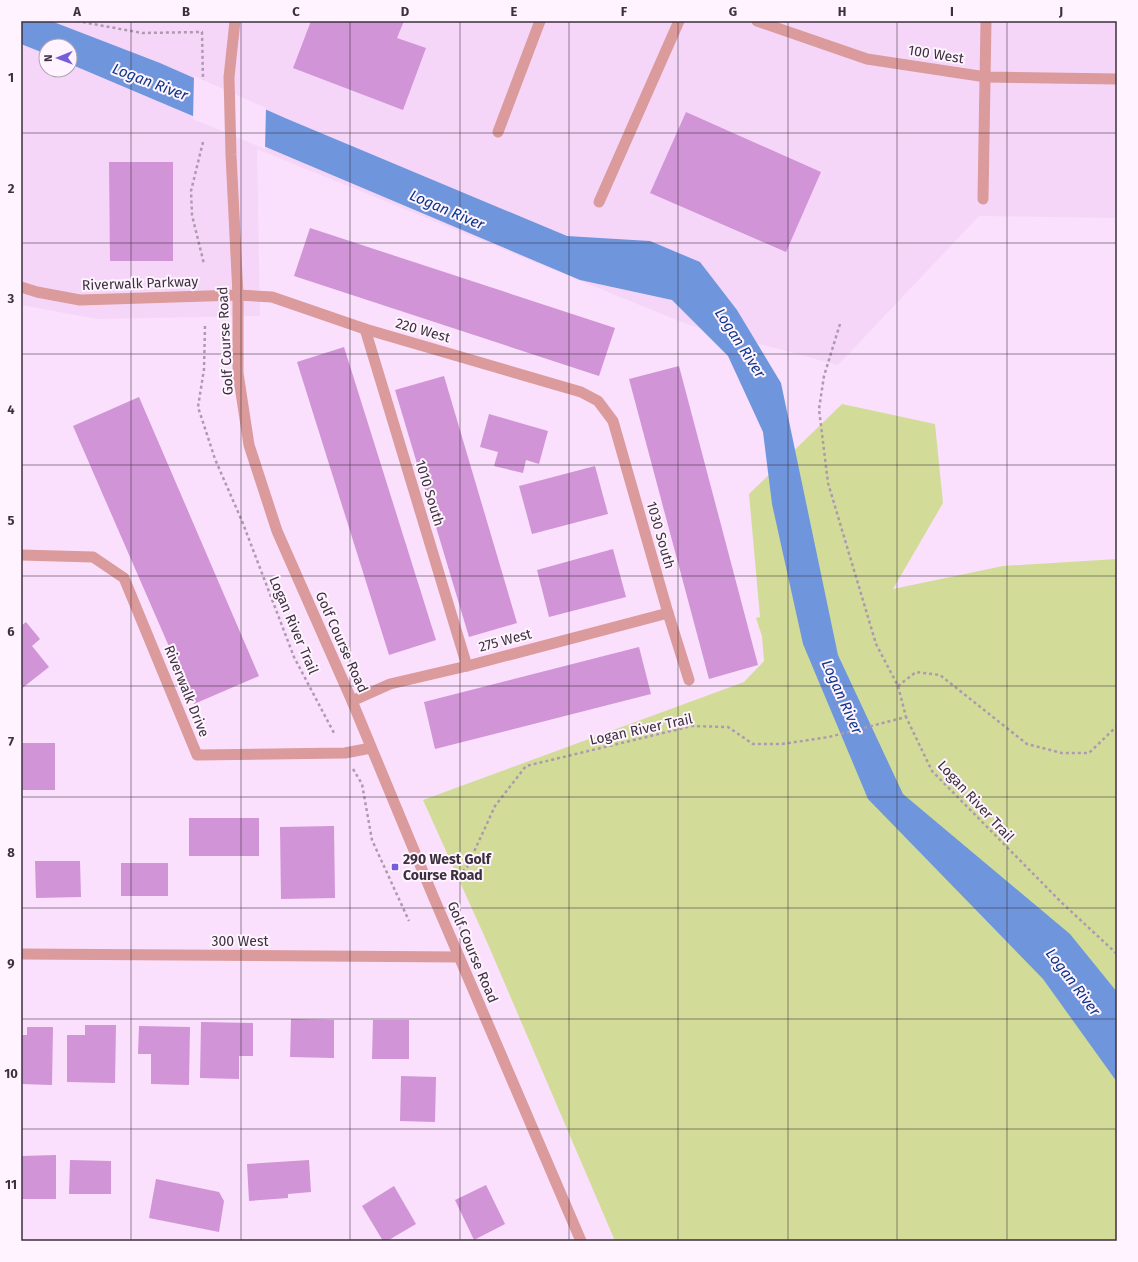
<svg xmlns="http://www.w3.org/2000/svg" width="1138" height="1262" viewBox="0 0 1138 1262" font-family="'Fira Sans',sans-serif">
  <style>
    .built { fill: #f5d6f9; fill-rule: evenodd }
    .green { fill: #d2dc98 }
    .water { fill: #6f96dd }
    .pier { fill: #fae0fc }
    .building { fill: #d094d7 }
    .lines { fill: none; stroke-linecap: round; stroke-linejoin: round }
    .path { stroke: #ae9ab0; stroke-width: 2.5; stroke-dasharray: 3 3; stroke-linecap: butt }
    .service { stroke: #db9a9b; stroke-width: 11 }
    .minor { stroke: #db9a9b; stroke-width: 11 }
    .tertiary { stroke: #db9a9b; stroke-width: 11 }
    .grid { fill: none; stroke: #3b313c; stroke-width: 1; stroke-opacity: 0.55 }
    .poi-dot { fill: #755ed9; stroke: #fef3ff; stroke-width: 1.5 }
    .labels { text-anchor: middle; stroke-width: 4; stroke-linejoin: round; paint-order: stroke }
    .street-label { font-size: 14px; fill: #3b313c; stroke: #fef3ff }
    .poi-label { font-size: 14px; font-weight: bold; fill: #3b313c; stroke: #fef3ff; text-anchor: start }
    .water-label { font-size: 15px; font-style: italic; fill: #0c3789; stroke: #fef3ff }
    .neatline { fill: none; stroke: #3b313c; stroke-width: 1.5 }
    .grid-label { font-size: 13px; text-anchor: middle; font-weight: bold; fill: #3b313c }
  </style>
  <rect width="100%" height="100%" fill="#fae0fc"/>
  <path class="built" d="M21,21H1117V218L979,216L838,365L689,325L257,149L260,316L97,319L21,305ZM46,46H70V70H46Z"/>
  <polygon class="green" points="842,404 935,424 943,503 893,589 1003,566 1117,559 1117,1241 615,1241 487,942 423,800 744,682 764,661 762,636 756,618 760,617 749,494"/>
  <polygon class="water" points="21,21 51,21 160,63 285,118 567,236 650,241 700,262 737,310 781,383 838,655 903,794 1070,934 1117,992 1117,1082 1043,979 868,799 803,644 772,504 763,432 728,356 672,300 580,280 70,64 70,46 46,46 46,54 21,44"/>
  <polygon class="pier" points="194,76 266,108 265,149 193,119"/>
  <g class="building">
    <polygon points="311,21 404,21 397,38 426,48 403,110 293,68"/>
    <polygon points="686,112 821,172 786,252 650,193"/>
    <polygon points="109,162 173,162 173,261 110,261"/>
    <polygon points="310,228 615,328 599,376 294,276"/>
    <polygon points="344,347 436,640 389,655 297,362"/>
    <polygon points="679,366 758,665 709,679 629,379"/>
    <polygon points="444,376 517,623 469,637 395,390"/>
    <polygon points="139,397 259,676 194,704 73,426"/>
    <polygon points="489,414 548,431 539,464 526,460 523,473 494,466 498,452 480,447"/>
    <polygon points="595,466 608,514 532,534 519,486"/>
    <polygon points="613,549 626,597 549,617 537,570"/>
    <polygon points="26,622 40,639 32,646 49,667 21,689 21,626"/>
    <polygon points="639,647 651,694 435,749 424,702"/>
    <rect x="21" y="743" width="34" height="47"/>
    <rect x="189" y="818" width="70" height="38"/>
    <polygon points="334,826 335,898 281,899 280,827"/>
    <polygon points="35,861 80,861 81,897 36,898"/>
    <rect x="121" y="863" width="47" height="33"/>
    <polygon points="291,1019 334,1020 334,1058 290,1057"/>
    <polygon points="373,1020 409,1020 409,1059 372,1059"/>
    <polygon points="201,1022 253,1023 253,1056 239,1056 239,1079 200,1078"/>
    <polygon points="85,1025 116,1025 115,1083 67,1082 67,1035 85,1035"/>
    <polygon points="139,1026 190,1027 189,1085 151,1084 151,1054 138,1054"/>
    <polygon points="27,1027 53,1027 52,1085 21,1084 21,1035 27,1035"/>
    <polygon points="401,1076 436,1077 435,1122 400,1121"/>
    <polygon points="56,1155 56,1199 21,1199 21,1156"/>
    <polygon points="70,1160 111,1161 111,1194 69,1194"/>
    <polygon points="309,1160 311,1192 288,1194 288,1198 249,1201 247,1164"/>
    <polygon points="156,1179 219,1192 224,1201 219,1232 149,1218"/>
    <polygon points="486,1185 505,1224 474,1240 455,1200"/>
    <polygon points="394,1186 416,1224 387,1241 383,1241 362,1206"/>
  </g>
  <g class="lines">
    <g class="path">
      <polyline points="77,21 142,33 202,32 203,80"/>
      <polyline points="203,142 191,191 192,215 204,264"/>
      <polyline points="840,324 824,376 819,409 828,483 876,644 898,686 906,717"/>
      <polyline points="205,326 204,369 198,407 215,459 242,521 294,657 335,735"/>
      <polyline points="898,686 916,672 940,675 1027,744 1062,753 1089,753 1117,726"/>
      <polyline points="353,769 362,784 372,840 409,921"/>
      <polyline points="454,880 467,867 495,806 526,766 692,726 728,727 753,744 782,744 829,737 906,717 932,771 1061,902 1117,954"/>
    </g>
    <g class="service">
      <polyline points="498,132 540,21"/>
      <polyline points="983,199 986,21"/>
      <polyline points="599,202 679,21"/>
      <polyline points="365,329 467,666"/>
      <polyline points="21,555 93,557 124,578 197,755 345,753 371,748"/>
    </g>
    <g class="minor">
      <polyline points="21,287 37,292 80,300 238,295 272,297 365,329 581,392 598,401 613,421 668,613 689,680"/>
      <polyline points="352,701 390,684 467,666 668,613"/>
      <polyline points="21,954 459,957"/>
    </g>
    <g class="tertiary">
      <polyline points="235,21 229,77 231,155 238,295 238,373 249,445 277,531 352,701 433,896 581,1241"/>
      <polyline points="757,21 867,59 986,77 1117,79"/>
    </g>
  </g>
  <path class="grid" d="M131,21V1241M241,21V1241M350,21V1241M460,21V1241M569,21V1241M678,21V1241M788,21V1241M897,21V1241M1007,21V1241M21,133H1117M21,243H1117M21,354H1117M21,465H1117M21,576H1117M21,686H1117M21,797H1117M21,908H1117M21,1019H1117M21,1129H1117"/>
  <rect class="poi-dot" x="391" y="863" width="8" height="8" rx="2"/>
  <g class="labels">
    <g class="street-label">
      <text transform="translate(936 54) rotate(9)" y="5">100 West</text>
      <text transform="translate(140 283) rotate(-2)" y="5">Riverwalk Parkway</text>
      <text transform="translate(423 330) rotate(16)" y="5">220 West</text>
      <text transform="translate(225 341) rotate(-93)" y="5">Golf Course Road</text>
      <text transform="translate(430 493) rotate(73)" y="5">1010 South</text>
      <text transform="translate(661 535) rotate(74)" y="5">1030 South</text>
      <text transform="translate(294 625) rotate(67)" y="5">Logan River Trail</text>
      <text transform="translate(505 640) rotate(-15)" y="5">275 West</text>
      <text transform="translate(342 642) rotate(66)" y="5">Golf Course Road</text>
      <text transform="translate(187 691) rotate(68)" y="5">Riverwalk Drive</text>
      <text transform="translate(641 729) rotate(-12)" y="5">Logan River Trail</text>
      <text transform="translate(976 801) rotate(47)" y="5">Logan River Trail</text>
      <text x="240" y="946">300 West</text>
      <text transform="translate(473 952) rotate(67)" y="5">Golf Course Road</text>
    </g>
    <g class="poi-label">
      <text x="403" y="864">290 West Golf<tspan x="403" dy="16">Course Road</tspan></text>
    </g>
    <g class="water-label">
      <text transform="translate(150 82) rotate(21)" y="5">Logan River</text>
      <text transform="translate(447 210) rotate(23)" y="5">Logan River</text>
      <text transform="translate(740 343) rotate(57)" y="5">Logan River</text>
      <text transform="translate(842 697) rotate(66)" y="5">Logan River</text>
      <text transform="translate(1073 982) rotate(53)" y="5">Logan River</text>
    </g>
  </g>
  <rect width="1138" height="1262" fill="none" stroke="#fef3ff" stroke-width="44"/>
  <g transform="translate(58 58) rotate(269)"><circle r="19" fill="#fef3ff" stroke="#b0a5b1"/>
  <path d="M0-3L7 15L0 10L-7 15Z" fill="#755ed9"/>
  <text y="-6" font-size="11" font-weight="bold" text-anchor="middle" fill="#3b313c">N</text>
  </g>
  <rect x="22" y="22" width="1094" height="1218" class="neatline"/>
  <g class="grid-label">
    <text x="77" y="16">A</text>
    <text x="186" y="16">B</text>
    <text x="296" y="16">C</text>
    <text x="405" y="16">D</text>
    <text x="514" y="16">E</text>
    <text x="624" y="16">F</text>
    <text x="733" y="16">G</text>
    <text x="842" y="16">H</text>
    <text x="952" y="16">I</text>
    <text x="1061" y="16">J</text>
    <text x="11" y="82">1</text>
    <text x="11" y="193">2</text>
    <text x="11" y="303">3</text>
    <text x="11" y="414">4</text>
    <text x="11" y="525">5</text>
    <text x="11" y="636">6</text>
    <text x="11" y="746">7</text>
    <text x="11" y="857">8</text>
    <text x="11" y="968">9</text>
    <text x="11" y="1078">10</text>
    <text x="11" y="1189">11</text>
  </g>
</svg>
